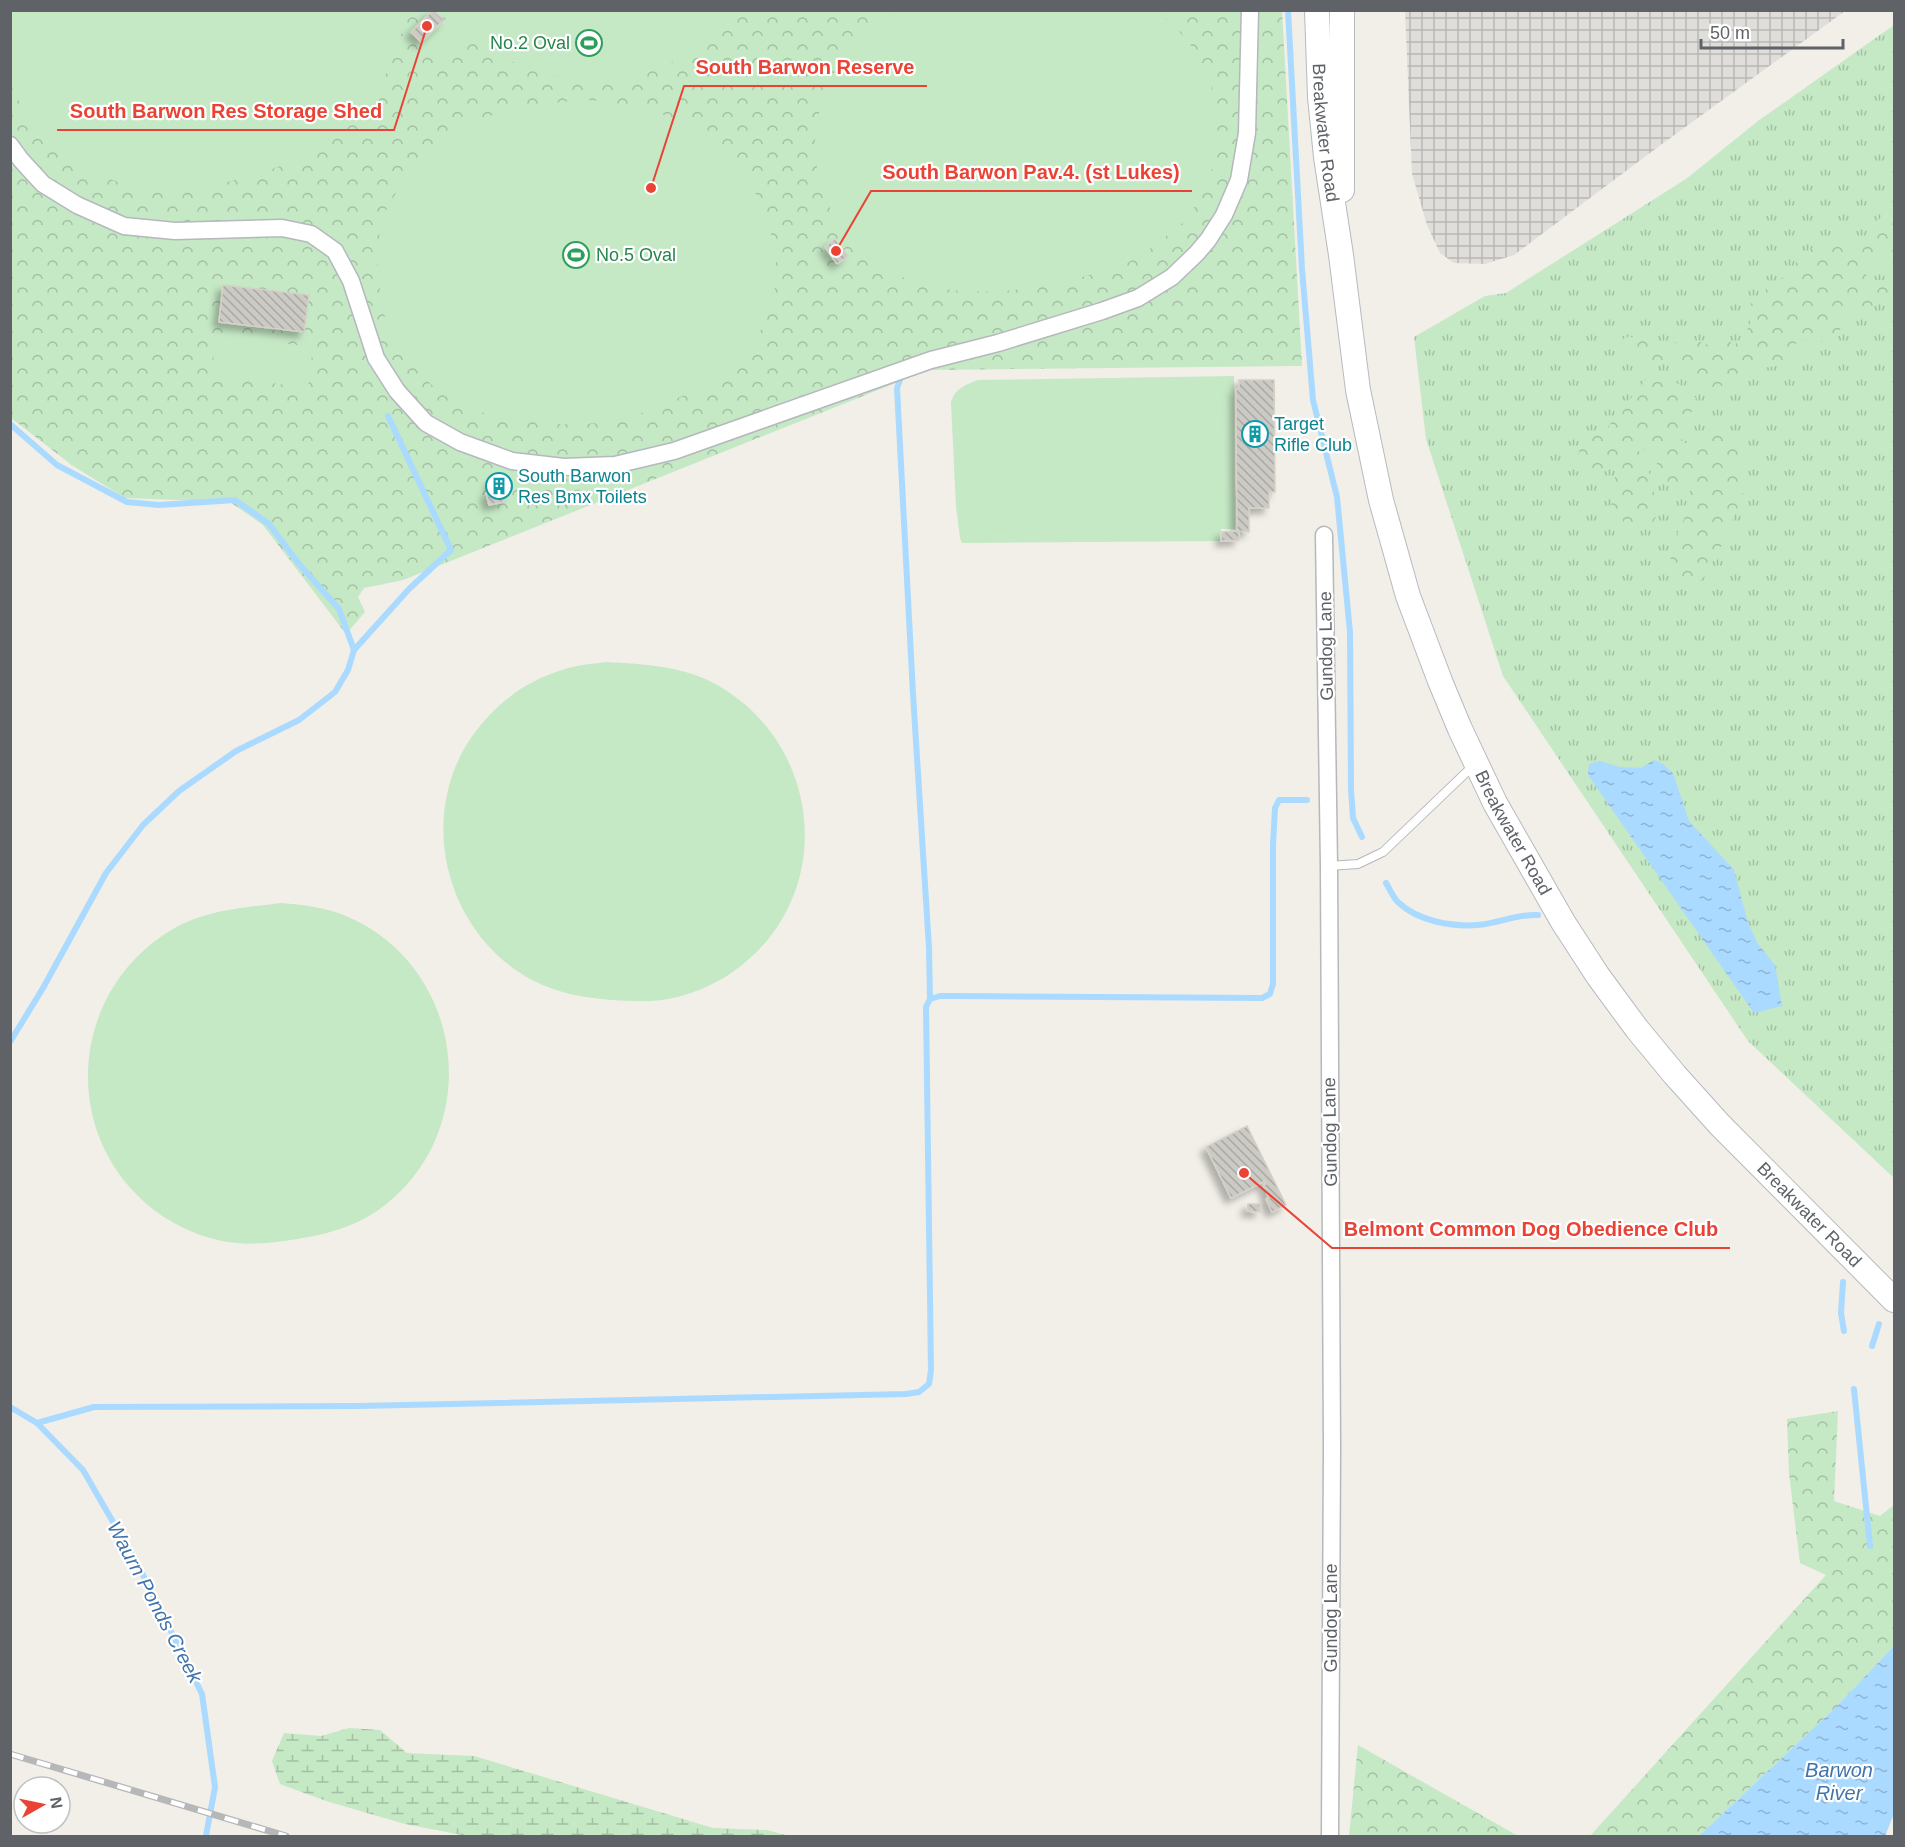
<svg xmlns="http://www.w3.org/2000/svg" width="1905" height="1847" viewBox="0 0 1905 1847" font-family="Helvetica,sans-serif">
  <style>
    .industrial { fill: url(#industrial-grid) }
    .grass { fill: url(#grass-tufts) }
    .forest { fill: url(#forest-crowns) }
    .wetland { fill: url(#wetland-marsh) }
    .pitch { fill: #c5e8c5 }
    .water { fill: url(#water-ripples) }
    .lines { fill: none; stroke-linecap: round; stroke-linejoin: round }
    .stream { stroke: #aadaff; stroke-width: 6 }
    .building { fill: url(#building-back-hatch); stroke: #d6d1c6; stroke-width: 1.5; filter: url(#shadow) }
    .service-casing { stroke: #b5b8bc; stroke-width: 10 }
    .minor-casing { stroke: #b5b8bc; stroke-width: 19 }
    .secondary-casing { stroke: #b6babf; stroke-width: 26 }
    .service { stroke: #fff; stroke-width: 8 }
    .minor { stroke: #fff; stroke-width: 16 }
    .secondary { stroke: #fff; stroke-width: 24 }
    .rail-casing { stroke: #b6b7b8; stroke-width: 7 }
    .rail { stroke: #fff; stroke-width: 4.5; stroke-dasharray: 14; stroke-linecap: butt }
    .labels { text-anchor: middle; stroke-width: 4.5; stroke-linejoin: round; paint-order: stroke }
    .leisure-label { font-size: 18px; fill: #27864d; stroke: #fff; text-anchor: end }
    .street-label { font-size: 18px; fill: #5f6368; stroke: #fff }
    .culture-label { font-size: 18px; fill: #0d838f; stroke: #fff; text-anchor: start }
    .water-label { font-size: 20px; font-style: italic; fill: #4174aa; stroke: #fff }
    .leader { fill: none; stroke: #ea4335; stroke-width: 2 }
    .callout-dot { fill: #ea4335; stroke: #fff; stroke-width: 2 }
    .callout-label { font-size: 20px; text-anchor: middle; font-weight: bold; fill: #ea4335; stroke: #fff; stroke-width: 4.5; stroke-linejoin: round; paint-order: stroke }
  </style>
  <defs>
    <pattern id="industrial-grid" width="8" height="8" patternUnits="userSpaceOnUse" patternTransform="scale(1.5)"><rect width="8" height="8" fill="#e0deda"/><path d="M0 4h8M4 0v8" fill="none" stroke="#b9b8b5"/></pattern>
    <pattern id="grass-tufts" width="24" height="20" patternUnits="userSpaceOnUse" patternTransform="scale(1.5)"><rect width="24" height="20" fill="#c5e8c5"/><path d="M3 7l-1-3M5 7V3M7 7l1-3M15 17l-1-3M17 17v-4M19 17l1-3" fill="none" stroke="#a3c0a4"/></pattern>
    <pattern id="forest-crowns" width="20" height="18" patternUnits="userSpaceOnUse" patternTransform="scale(1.5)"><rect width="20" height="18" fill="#c5e8c5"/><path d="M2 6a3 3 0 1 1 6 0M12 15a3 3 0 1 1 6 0" fill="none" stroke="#a3c0a4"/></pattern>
    <pattern id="wetland-marsh" width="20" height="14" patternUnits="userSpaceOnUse" patternTransform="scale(1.5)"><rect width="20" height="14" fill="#c5e8c5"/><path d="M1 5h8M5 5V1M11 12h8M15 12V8" fill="none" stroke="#a3c0a4"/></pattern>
    <pattern id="water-ripples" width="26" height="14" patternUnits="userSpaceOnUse" patternTransform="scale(1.5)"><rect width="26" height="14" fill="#aadaff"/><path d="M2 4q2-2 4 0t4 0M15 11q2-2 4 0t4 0" fill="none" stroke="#8eb4d2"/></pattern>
    <pattern id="building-back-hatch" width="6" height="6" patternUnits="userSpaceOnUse" patternTransform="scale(1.5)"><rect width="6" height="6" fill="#cccac5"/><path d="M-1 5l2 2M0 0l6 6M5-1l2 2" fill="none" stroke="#a9a8a4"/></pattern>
    <filter id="shadow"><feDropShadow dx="-5.5" dy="5.5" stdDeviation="3" flood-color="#0004"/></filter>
  </defs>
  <rect width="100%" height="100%" fill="#f1efe8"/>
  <polygon class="industrial" points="1405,11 1405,10 1845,11 1662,144 1514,255 1485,264 1454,263 1440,253 1427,225 1412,174"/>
  <polygon class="grass" points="1894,25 1894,1178 1748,1041 1503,676 1426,439 1414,337 1485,296 1506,293 1686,179 1758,121"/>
  <g class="forest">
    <polygon points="10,11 1282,11 1302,366 928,370 403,580 364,588 358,597 365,612 346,634 263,525 230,502 125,498 73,466 11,418"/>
    <path d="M1894,210V262L1889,261L1876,255L1863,268L1869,280H1890L1894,287V291L1876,305L1854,309L1841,319L1840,332L1821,342L1799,340L1793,347L1799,354L1783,365L1763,368L1748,359L1746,369L1739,384L1711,387L1696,384L1686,374L1663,362L1647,361L1636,351L1624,346L1623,339L1630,336L1636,341H1648L1656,351L1680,350L1683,348L1670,339L1679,334L1708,345L1715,337L1729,339L1733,346C1747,335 1754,322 1751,304L1762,292L1789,273L1800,257L1816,245L1830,240L1842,243L1854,241L1867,236C1870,225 1883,214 1894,210Z"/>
    <polygon points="1664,373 1696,398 1690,417 1684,424 1680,440 1696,449 1710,446 1707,434 1719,428 1738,438 1750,453 1742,462 1743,494 1723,543 1704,577 1687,590 1668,570 1676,536 1684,519 1690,490 1665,485 1653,453 1637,447 1651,477 1658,514 1651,525 1624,522 1611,508 1615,475 1623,460 1596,477 1577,471 1579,451 1583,434 1607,428 1647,378"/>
    <polygon points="1838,1411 1834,1501 1880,1516 1894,1505 1894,1646 1837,1706 1699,1836 1590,1836 1826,1575 1800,1563 1789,1473 1787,1419"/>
    <polygon points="1358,1745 1365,1749 1518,1836 1349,1836"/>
  </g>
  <polygon class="wetland" points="349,1728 380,1730 407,1753 474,1756 713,1828 767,1830 789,1836 467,1836 405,1824 326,1801 280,1784 272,1761 284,1733 321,1736"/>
  <g class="pitch">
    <path d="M11,10H406V11C402,40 392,65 377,91C373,97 370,105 365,110C317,168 189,205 118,182C93,174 72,160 53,142C36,128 18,105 11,83C9,77 10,67 10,61C10,44 10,27 11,10Z"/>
    <path d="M443,11H732C667,104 528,98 453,21L464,34L472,40L449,64L423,40L448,17Z"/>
    <path d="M897,11H1157C1196,43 1217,76 1216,127C1216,135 1217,143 1216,150C1214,172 1201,199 1188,217C1184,223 1177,227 1171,232C1157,244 1140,258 1122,265C1108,270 1093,274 1079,278C994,300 884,305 835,217C823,197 814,166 815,143C818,86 847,38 897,11Z"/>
    <path d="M592,100C671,110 735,131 764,213C770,229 775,245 776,263C779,300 758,347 730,371C719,381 703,387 689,393C663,405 636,417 608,422C565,428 487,422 450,399C425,384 395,347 386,319C383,312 383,304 381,297C377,270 375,237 386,211C392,197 402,185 412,173C428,154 450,133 474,122C511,106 552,102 592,100Z"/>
    <polygon points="217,335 313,347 308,388 211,375"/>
    <path d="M1234,376L1235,529H1221L1220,541L962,543L960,538L956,506L951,403C954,389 965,385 978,380Z"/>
    <path d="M606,662C644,664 685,666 719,686C825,748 836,899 734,971C713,986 688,996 662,1000C645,1002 629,1001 612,1000C584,998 557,993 532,980C448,935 418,824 467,744C489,709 522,682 562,670C576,665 591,664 606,662Z"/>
    <path d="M281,903C303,905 325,907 346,916C463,965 486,1126 385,1205C361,1224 333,1233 303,1238C281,1242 260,1245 237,1243C211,1241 186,1231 164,1217C60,1148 64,998 168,932C202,910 242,908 281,903Z"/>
  </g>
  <g class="water">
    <polygon points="1654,760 1663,764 1673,773 1689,821 1734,870 1748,923 1758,944 1775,965 1782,1006 1754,1013 1588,775 1589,764 1599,761 1620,767 1641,768"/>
    <polygon points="1894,1646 1894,1814 1885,1836 1699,1836 1837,1706"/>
  </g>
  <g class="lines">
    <g class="stream">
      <polyline points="1288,10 1302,269 1313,400 1337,497 1350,632 1351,789 1353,818 1362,837"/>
      <polyline points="900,380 897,388 913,694 929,948 930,999"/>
      <polyline points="10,424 57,465 127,502 159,505 235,500 269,524 299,564 339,609 354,650 348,670 335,692 299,720 236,751 179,791 143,825 106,873 43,988 10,1042"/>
      <polyline points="354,650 409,589 451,550 388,416"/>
      <path d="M1386,883C1390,889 1393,898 1399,903C1418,921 1452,927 1478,925C1499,923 1517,914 1538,915"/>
      <polyline points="1843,1282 1841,1313 1844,1331"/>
      <polyline points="1872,1346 1879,1324"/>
      <polyline points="1854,1389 1870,1546"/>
      <polyline points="10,1407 37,1423 83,1470 139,1567 202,1694 215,1787 206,1836"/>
      <polyline points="37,1423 94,1407 359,1406 906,1394 919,1392 929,1384 931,1370 926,1007 930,999 940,996 959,996 1262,998 1270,994 1273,984 1273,845 1275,808 1279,800 1307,800"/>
    </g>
  </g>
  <g class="building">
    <polygon points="433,10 444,20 421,42 411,32"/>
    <polygon points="835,239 848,256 837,264 825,247"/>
    <polygon points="223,285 309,295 304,332 219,322"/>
    <polygon points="1239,380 1274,380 1275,492 1269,492 1269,508 1249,508 1249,532 1239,531 1239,540 1221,541 1222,532 1237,531 1236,389 1239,389"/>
    <polygon points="504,475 508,493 503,502 489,505 486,493 492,491 490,481 501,478 501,476"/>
    <polygon points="1247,1126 1286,1205 1272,1212 1266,1199 1269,1198 1263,1185 1266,1184 1265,1181 1231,1198 1206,1147"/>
    <polygon points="1248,1204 1260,1204 1260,1212 1247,1211"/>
  </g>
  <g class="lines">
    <defs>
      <polyline id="service" points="1329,866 1358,864 1383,852 1474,765"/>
      <g id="minor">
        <polyline points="10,145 21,160 43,184 77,205 124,226 175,231 282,228 311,234 335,251 351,281 376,358 397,391 426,423 460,442 512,461 564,467 615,465 674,451 931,360 998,343 1102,311 1138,298 1172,277 1197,253 1208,240 1224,215 1239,180 1247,133 1250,10"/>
        <polyline points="1324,535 1329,866 1332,1449 1330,1836"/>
      </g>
      <g id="secondary">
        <path id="s1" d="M1317,10L1320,97L1326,157L1341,255L1358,390L1381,500L1408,596L1440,681L1460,729L1495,803L1563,922L1598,976L1637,1029L1675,1075L1720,1125L1894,1300"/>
        <polyline points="1342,10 1342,190"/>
      </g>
    </defs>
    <use href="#service" class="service-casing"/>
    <use href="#minor" class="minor-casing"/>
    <use href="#secondary" class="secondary-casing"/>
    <use href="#service" class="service"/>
    <use href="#minor" class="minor"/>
    <use href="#secondary" class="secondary"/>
    <defs>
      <polyline id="rail" points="10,1754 286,1836"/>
    </defs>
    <use href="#rail" class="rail-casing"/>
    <use href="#rail" class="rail"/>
  </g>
  <defs>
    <symbol id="stadium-ring" viewBox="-11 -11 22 22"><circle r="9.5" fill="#fff" stroke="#2e9e5b" stroke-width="1.5"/><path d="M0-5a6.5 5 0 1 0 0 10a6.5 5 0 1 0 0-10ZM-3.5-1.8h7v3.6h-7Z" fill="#2e9e5b"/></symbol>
    <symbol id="building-ring" viewBox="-11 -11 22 22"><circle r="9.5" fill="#fff" stroke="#0f9aa8" stroke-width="1.5"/><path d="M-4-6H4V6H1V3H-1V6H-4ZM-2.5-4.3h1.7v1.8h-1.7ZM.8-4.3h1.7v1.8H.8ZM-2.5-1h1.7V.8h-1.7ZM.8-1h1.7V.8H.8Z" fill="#0f9aa8"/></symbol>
  </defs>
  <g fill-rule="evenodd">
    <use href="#stadium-ring" x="574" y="28" width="30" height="30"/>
    <use href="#stadium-ring" x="561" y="240" width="30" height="30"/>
    <use href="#building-ring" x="1240" y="419" width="30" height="30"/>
    <use href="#building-ring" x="484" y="471" width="30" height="30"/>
  </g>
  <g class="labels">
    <g class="leisure-label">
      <text x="570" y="49">No.2 Oval</text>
      <text x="596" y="261" text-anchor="start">No.5 Oval</text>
    </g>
    <g class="street-label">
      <text dy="6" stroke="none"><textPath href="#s1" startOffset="123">Breakwater Road</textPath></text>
      <text transform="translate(1326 646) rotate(-91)" y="6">Gundog Lane</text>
      <text dy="6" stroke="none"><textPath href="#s1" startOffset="854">Breakwater Road</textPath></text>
      <text transform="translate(1330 1132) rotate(-91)" y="6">Gundog Lane</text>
      <text dy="6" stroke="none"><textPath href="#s1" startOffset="1340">Breakwater Road</textPath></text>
      <text transform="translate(1331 1618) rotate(-90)" y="6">Gundog Lane</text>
    </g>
    <g class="culture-label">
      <text x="1274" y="430">Target<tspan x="1274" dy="21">Rifle Club</tspan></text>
      <text x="518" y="482">South Barwon<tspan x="518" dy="21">Res Bmx Toilets</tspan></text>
    </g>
    <g class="water-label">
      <text transform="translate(155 1602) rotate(62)" y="7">Waurn Ponds Creek</text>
      <text x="1839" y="1777">Barwon<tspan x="1839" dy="23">River</tspan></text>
    </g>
  </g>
  <path class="leader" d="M651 188L684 86H927M427 26L394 130H57M836 251L871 191H1192M1244 1173L1332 1248H1730"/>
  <g class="callout-dot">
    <circle cx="651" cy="188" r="6"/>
    <circle cx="427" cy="26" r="6"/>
    <circle cx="836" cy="251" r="6"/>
    <circle cx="1244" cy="1173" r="6"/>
  </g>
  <g class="callout-label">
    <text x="805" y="74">South Barwon Reserve</text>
    <text x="226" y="118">South Barwon Res Storage Shed</text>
    <text x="1031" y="179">South Barwon Pav.4. (st Lukes)</text>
    <text x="1531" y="1236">Belmont Common Dog Obedience Club</text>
  </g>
  <rect width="1905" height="1847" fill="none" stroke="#5f6368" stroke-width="24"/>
  <g transform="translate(42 1805) rotate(81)"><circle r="28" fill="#ffffff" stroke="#bfc1c3" stroke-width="1.5"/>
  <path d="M0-4.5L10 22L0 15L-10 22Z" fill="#ea4335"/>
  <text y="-9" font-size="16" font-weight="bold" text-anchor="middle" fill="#5f6368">N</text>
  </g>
  <path d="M1701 39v9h142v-9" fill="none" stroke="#5f6368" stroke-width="3"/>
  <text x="1710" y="39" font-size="18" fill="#5f6368" stroke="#ffffff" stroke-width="4.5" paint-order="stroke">50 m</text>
</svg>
